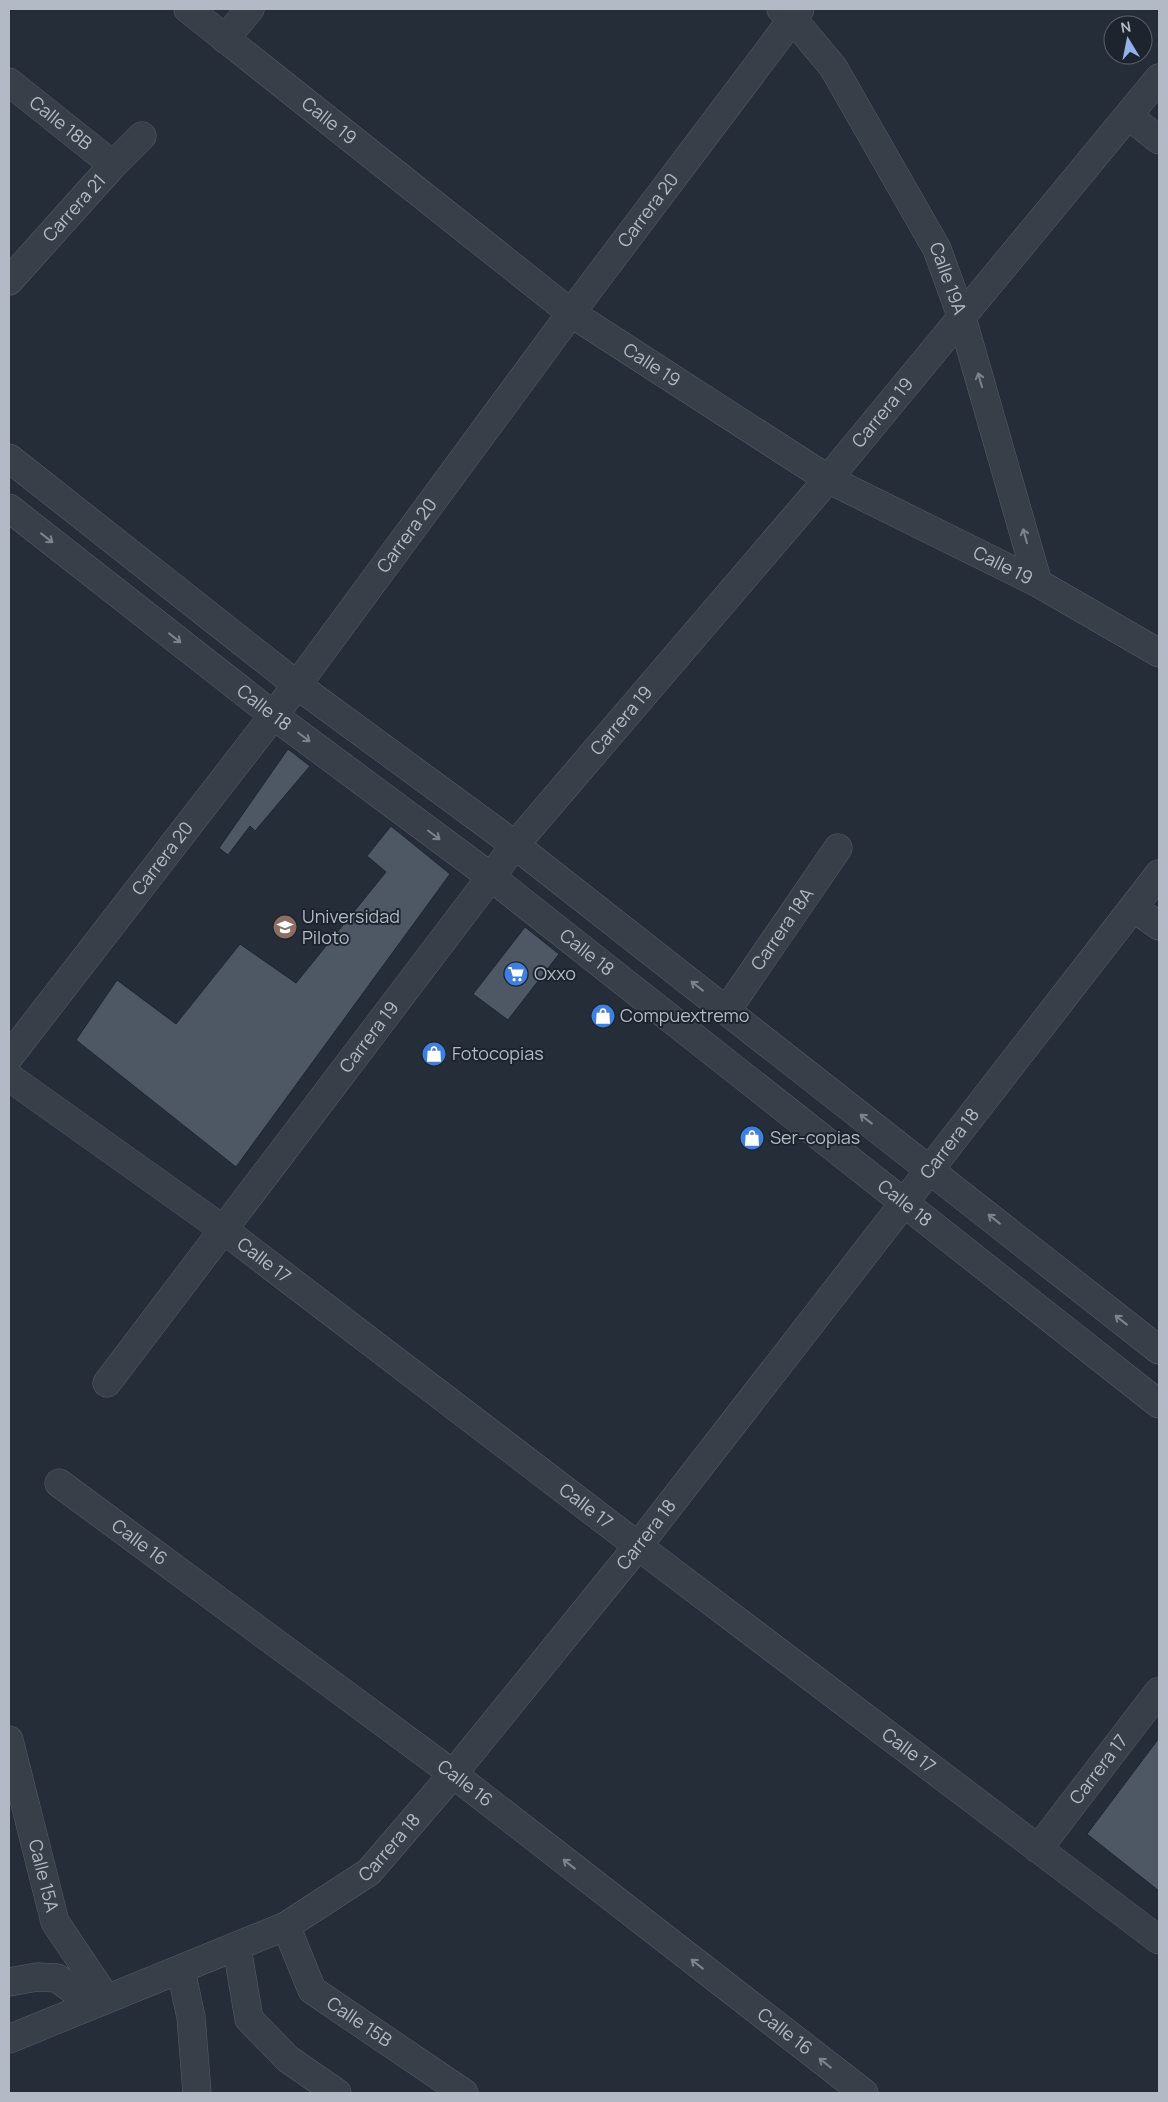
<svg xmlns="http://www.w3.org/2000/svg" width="1168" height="2102" viewBox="0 0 1168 2102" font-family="Manrope,sans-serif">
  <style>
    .building { fill: #4e5764; stroke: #202630 }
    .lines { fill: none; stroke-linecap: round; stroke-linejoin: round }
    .minor-casing { stroke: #575d67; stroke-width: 29 }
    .tertiary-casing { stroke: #575d67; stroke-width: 29 }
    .minor { stroke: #383f49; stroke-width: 28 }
    .tertiary { stroke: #383f49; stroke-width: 28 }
    .oneway { stroke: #7c838d }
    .labels { text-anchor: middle; stroke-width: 4; stroke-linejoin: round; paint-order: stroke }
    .street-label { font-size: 18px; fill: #b4bac5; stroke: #1e242e }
    .poi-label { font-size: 18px; fill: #b4bac5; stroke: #1e242e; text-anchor: start }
  </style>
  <rect width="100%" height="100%" fill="#252d39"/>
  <g class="building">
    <polygon points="288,749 310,766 255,831 250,826 228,855 219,848"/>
    <polygon points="391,826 450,874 236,1167 76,1040 117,980 176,1024 240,944 296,983 386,872 367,856"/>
    <polygon points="525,927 559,954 508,1020 473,994"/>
    <polygon points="1159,1738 1159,1891 1087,1834"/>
  </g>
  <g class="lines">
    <defs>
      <g id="minor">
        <path id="s1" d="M781,9L792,18L833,67L937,249L962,318L1038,583"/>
        <polyline points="225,39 250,9"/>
        <path id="s2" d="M9,82L113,165"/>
        <polyline points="1129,116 1159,140"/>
        <path id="s3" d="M9,281L113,165L142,136"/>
        <polyline points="1134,908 1159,926"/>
        <path id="s4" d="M727,1010L838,848"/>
        <path id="s5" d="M9,1057L297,685L571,313L800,9"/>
        <path id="s6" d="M9,1077L224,1230L638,1546L1159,1940"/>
        <path id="s7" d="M107,1383L515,845L828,479"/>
        <path id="s8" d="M59,1483L453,1774L864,2093"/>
        <path id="s9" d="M9,1740L55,1922L106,1998"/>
        <path id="s10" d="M1038,1849L1159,1691"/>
        <path id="s11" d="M286,1926L312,1990L464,2093"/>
        <polyline points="237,1948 249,2019 288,2059 337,2093"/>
        <polyline points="181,1971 191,2017 197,2093"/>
        <polyline points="9,1982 37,1977 57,1978 92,2004"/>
        <path id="s12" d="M9,2039L286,1926L369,1872L453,1774L638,1546L1159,874"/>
      </g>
      <g id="tertiary">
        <path id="s13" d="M188,9L571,313L828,479L1038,583L1159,653"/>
        <polyline points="9,458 297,685 515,845 1159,1350"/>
        <path id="s14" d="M828,479L1159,78"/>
        <path id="s15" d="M9,508L273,715L491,877L1159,1404"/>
      </g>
    </defs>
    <use href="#minor" class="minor-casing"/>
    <use href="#tertiary" class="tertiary-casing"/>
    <use href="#minor" class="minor"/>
    <use href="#tertiary" class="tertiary"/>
  </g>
  <defs><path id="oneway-shaft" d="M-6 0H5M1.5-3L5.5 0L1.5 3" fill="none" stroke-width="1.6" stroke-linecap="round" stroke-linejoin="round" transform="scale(1.25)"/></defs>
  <g class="oneway">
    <use href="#oneway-shaft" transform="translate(980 380) rotate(-106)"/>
    <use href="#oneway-shaft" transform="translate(1025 536) rotate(-106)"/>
    <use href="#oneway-shaft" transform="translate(47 538) rotate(38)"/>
    <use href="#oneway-shaft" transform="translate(175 638) rotate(38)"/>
    <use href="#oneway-shaft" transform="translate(304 737) rotate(37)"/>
    <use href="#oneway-shaft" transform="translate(434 835) rotate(37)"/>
    <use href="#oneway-shaft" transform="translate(697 986) rotate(-142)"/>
    <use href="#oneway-shaft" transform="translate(866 1119) rotate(-142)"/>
    <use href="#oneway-shaft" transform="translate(994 1219) rotate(-142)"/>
    <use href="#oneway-shaft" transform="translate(1121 1320) rotate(-142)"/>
    <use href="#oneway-shaft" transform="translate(569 1864) rotate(-142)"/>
    <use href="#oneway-shaft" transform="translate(697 1964) rotate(-142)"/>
    <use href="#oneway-shaft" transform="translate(825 2063) rotate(-142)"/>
  </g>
  <defs>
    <symbol id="university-disc" viewBox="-11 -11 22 22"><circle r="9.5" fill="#8d6e63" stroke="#1e242e"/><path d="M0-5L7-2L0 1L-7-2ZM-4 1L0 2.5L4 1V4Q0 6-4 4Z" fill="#fff"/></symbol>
    <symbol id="supermarket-disc" viewBox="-11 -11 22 22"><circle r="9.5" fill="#3f7fe0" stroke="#1e242e"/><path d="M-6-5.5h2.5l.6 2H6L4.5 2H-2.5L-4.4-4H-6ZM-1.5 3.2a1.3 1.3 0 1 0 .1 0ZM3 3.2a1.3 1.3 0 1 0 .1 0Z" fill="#fff"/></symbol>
    <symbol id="shop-disc" viewBox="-11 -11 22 22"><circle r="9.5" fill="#3f7fe0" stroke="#1e242e"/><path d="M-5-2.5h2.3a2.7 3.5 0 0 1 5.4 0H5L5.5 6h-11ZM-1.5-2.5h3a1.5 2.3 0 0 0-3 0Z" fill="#fff"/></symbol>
  </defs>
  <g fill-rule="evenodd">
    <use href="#university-disc" x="271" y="913" width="28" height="28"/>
    <use href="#supermarket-disc" x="502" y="960" width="28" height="28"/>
    <use href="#shop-disc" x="589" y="1002" width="28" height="28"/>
    <use href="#shop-disc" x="420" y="1040" width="28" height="28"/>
    <use href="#shop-disc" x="738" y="1124" width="28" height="28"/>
  </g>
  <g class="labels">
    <g class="street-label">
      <text dy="6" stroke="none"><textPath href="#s13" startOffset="180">Calle 19</textPath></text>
      <text dy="6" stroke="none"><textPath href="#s2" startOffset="66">Calle 18B</textPath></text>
      <text dy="6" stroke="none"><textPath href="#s3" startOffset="98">Carrera 21</textPath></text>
      <text dy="6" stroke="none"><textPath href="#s5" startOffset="1061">Carrera 20</textPath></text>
      <text dy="6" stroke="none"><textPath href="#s1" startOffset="319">Calle 19A</textPath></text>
      <text dy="6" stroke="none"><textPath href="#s13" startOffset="585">Calle 19</textPath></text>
      <text dy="6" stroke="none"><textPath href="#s14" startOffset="86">Carrera 19</textPath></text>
      <text dy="6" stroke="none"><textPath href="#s5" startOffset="656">Carrera 20</textPath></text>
      <text dy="6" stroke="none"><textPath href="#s13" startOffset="990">Calle 19</textPath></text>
      <text dy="6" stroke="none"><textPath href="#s15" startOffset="324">Calle 18</textPath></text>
      <text dy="6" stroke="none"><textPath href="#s7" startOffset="839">Carrera 19</textPath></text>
      <text dy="6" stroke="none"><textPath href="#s5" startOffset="251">Carrera 20</textPath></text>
      <text dy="6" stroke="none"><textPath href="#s4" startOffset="98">Carrera 18A</textPath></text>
      <text dy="6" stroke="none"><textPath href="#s15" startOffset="729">Calle 18</textPath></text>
      <text dy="6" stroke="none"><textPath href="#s7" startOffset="434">Carrera 19</textPath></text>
      <text dy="6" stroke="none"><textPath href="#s12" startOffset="1330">Carrera 18</textPath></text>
      <text dy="6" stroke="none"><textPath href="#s15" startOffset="1134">Calle 18</textPath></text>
      <text dy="6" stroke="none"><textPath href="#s6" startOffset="314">Calle 17</textPath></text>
      <text dy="6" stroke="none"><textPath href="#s6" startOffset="719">Calle 17</textPath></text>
      <text dy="6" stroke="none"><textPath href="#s12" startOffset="835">Carrera 18</textPath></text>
      <text dy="6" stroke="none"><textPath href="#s8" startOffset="100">Calle 16</textPath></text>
      <text dy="6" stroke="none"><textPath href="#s6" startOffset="1124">Calle 17</textPath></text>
      <text dy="6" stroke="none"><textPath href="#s10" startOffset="100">Carrera 17</textPath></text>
      <text dy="6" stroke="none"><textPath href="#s8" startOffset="505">Calle 16</textPath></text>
      <text dy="6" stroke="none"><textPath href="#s12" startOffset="430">Carrera 18</textPath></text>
      <text dy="6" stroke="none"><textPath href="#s9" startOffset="140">Calle 15A</textPath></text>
      <text dy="6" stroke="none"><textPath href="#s11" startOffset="126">Calle 15B</textPath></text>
      <text dy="6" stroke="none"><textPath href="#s8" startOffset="910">Calle 16</textPath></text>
    </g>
    <g class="poi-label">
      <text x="302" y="923">Universidad<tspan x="302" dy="21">Piloto</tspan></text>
      <text x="534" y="980">Oxxo</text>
      <text x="620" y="1022">Compuextremo</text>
      <text x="452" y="1060">Fotocopias</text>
      <text x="770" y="1144">Ser-copias</text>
    </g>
  </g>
  <rect width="1168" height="2102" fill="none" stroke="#b4bac5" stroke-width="20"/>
  <g transform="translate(1128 40) rotate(350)"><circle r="24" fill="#1e242e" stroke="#5a606a"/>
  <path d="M0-4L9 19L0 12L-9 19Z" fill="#92b2ec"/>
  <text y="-8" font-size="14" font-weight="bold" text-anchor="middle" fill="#b4bac5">N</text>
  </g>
</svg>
